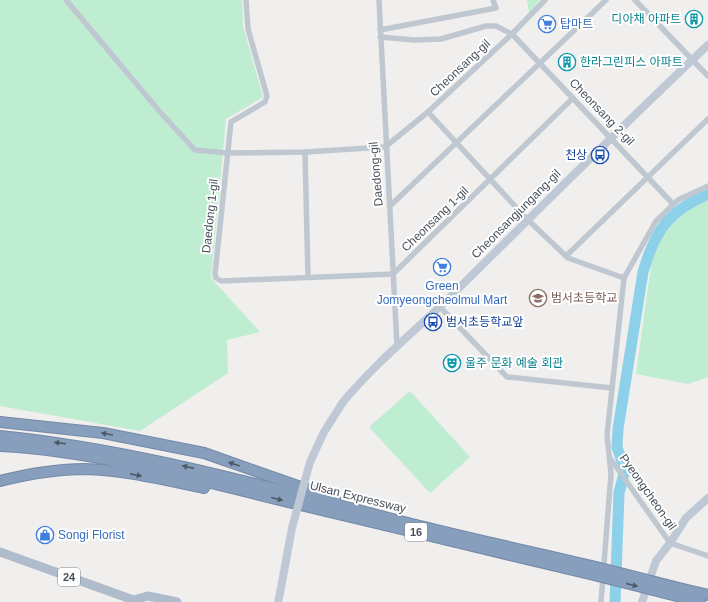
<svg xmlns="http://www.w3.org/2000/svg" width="708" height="602" viewBox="0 0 708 602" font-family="Helvetica,'Noto Sans KR',sans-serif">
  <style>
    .green { fill: #beedd2 }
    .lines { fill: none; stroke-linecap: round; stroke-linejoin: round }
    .river { stroke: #8cd1e9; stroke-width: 11 }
    .highway-casing { stroke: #7389a7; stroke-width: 12 }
    .street { stroke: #bfc8d0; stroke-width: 5.5 }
    .secondary { stroke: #bfc9d5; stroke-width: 8 }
    .primary { stroke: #afbccc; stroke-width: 9 }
    .highway { stroke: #879ebc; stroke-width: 10 }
    .highway-bridge-casing { stroke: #7389a7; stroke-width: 12; stroke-linecap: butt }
    .secondary-bridge { stroke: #bfc9d5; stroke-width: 8 }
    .highway-bridge { stroke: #879ebc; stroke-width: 10 }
    .oneway { fill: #4d5965 }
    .labels { text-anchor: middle; stroke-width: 4; stroke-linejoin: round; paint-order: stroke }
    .shield { fill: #fff; stroke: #7e858c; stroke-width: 1 }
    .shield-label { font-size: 11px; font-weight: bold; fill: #47515b }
    .culture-label { font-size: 12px; fill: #0d838f; stroke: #fff; text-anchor: start }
    .shop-label { font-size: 12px; fill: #366cbe; stroke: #fff; text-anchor: start }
    .street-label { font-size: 12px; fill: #47515b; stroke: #fff }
    .transit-label { font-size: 12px; fill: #164399; stroke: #fff; text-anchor: end }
    .education-label { font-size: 12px; fill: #785e54; stroke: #fff; text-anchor: start }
  </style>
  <rect width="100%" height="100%" fill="#f1eeee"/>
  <g class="green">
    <polygon points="0,0 242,0 243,26 263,97 226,119 211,278 260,332 227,340 228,373 140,431 0,406"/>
    <polygon points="527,0 540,0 529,13"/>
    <polygon points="708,197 708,377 688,384 636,374 652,258 668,222 703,199"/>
    <polygon points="410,391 470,457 430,493 369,427"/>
  </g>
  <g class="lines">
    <path class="river" d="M615,602L619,493L625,470L617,447L618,429L643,272C655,231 667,212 708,194"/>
    <defs>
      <g id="highway">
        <polyline points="0,422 103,433 204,453 335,499"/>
        <path d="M0,436C130,449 255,484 381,516C452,535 524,550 596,567"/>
        <path d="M0,446C97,451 194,479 288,502C390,527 492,550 594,575"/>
        <path d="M0,481C28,474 57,469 85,469C125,470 165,480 204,488"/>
        <polyline points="683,589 708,595"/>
        <polyline points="681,597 700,602"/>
      </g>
    </defs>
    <use href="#highway" class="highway-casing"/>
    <g class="street">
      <polyline points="66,0 160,112 195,150 227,153 305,152 385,147 428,112 512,34 545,0"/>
      <polyline points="246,0 248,29 267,96 265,102 231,122 215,274 216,278 221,281 393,274 573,98"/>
      <path d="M379,0C384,115 391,230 397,346"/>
      <polyline points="635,0 708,76"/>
      <polyline points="380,30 496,8 493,0"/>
      <polyline points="380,37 414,40 441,39 486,26 496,26 512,34 673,204"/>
      <polyline points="428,112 527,219 568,258 624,278"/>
      <polyline points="305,152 308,277"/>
      <polyline points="390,206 606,0"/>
      <polyline points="566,256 708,119"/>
      <polyline points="440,307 507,377 612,388"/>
      <polyline points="610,458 670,543 708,556"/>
      <polyline points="601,602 611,474 607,435 624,278 656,221 678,200 708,186"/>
    </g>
    <g class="secondary">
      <path d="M343,402C377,361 419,328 457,290C540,208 623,125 708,45"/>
      <polyline points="278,602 280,593"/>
      <polyline points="642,602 656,561 670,543 686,518 708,498"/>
    </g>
    <g class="primary">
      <polyline points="0,552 139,602"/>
      <polyline points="133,600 148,596 177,602"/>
    </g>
    <use href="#highway" class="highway"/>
    <defs>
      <g id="highway-bridge">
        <polyline points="596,567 683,589"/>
        <polyline points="594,575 681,597"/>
      </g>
    </defs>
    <use href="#highway-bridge" class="highway-bridge-casing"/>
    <polyline class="secondary-bridge" points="280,593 292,528 310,462 324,432 343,402"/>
    <use href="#highway-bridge" class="highway-bridge"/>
  </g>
  <defs><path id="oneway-solid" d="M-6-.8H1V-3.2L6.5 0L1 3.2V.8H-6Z"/></defs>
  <g class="oneway">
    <use href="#oneway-solid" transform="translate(107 434) rotate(-170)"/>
    <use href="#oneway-solid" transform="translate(60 443) rotate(-173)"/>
    <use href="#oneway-solid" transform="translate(234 464) rotate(-161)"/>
    <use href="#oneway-solid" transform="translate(188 467) rotate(-167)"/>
    <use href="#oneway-solid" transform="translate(136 475) rotate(11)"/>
    <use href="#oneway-solid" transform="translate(277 499) rotate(14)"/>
    <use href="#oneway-solid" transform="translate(632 585) rotate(14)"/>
  </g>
  <defs>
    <symbol id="building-ring" viewBox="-11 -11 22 22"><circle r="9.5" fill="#fff" stroke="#0f9aa8" stroke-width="1.5"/><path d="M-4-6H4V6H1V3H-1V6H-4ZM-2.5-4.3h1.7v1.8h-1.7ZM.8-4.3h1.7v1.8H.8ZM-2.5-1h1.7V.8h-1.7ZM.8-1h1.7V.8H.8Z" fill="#0f9aa8"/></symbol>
    <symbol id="supermarket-ring" viewBox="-11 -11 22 22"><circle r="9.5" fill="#fff" stroke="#3f7fe0" stroke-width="1.5"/><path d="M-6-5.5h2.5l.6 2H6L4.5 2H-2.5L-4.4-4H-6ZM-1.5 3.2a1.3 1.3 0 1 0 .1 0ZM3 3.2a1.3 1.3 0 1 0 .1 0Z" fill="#3f7fe0"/></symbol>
    <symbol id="bus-ring" viewBox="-11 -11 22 22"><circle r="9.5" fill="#fff" stroke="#1a4fb4" stroke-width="1.5"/><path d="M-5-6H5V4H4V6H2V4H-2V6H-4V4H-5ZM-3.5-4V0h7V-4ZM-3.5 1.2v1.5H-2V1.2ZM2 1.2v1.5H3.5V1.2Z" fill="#1a4fb4"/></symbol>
    <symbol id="school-ring" viewBox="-11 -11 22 22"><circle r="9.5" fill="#fff" stroke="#8d6e63" stroke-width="1.5"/><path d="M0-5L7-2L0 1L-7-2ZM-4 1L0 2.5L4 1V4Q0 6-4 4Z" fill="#8d6e63"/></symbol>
    <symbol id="theatre-ring" viewBox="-11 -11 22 22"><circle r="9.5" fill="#fff" stroke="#0f9aa8" stroke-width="1.5"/><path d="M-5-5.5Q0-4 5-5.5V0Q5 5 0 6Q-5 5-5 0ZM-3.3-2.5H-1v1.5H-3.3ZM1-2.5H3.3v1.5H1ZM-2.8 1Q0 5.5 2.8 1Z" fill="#0f9aa8"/></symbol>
    <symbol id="shop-ring" viewBox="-11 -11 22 22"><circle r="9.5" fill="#fff" stroke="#3f7fe0" stroke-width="1.5"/><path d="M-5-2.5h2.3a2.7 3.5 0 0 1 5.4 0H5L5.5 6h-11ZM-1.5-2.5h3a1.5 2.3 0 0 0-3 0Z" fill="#3f7fe0"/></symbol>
  </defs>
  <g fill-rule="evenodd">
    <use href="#building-ring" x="684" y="9" width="20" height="20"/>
    <use href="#supermarket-ring" x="537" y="14" width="20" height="20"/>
    <use href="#building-ring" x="557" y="52" width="20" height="20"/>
    <use href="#bus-ring" x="590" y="145" width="20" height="20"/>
    <use href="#supermarket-ring" x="432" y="257" width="20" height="20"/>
    <use href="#school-ring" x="528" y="288" width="20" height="20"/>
    <use href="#bus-ring" x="423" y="312" width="20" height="20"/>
    <use href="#theatre-ring" x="442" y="353" width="20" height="20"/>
    <use href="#shop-ring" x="35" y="525" width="20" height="20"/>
  </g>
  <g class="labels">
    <g class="shield">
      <rect x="405" y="523" width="22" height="18" rx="3"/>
      <rect x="58" y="568" width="22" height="18" rx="3"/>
    </g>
    <g class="shield-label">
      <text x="416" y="536">16</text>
      <text x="69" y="581">24</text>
    </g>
    <g class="culture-label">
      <text x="681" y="23" text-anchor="end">디아채 아파트</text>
      <text x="580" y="66">한라그린피스 아파트</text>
      <text x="465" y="367">울주 문화 예술 회관</text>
    </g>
    <g class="shop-label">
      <text x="560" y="28">탑마트</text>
      <text x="442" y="290" text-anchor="middle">Green<tspan x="442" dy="14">Jomyeongcheolmul Mart</tspan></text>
      <text x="58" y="539">Songi Florist</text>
    </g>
    <g class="street-label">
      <text transform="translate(460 68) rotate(-43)" y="4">Cheonsang-gil</text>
      <text transform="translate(602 112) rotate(46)" y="4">Cheonsang 2-gil</text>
      <text transform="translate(376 174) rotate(-95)" y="4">Daedong-gil</text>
      <text transform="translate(516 214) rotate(-45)" y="4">Cheonsangjungang-gil</text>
      <text transform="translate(210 216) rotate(-84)" y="4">Daedong 1-gil</text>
      <text transform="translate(435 219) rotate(-44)" y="4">Cheonsang 1-gil</text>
      <text transform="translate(648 492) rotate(55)" y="4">Pyeongcheon-gil</text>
      <text transform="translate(358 497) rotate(14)" y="4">Ulsan Expressway</text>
    </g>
    <g class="transit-label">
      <text x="587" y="159">천상</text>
      <text x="446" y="326" text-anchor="start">범서초등학교앞</text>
    </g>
    <g class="education-label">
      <text x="551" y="302">범서초등학교</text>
    </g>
  </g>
</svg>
